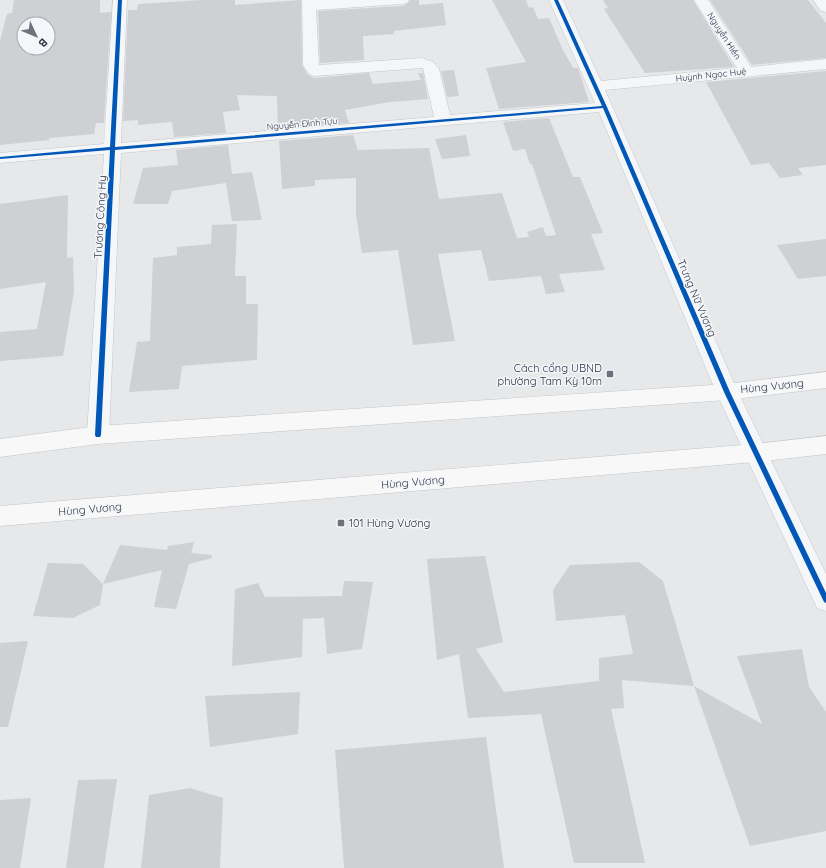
<svg xmlns="http://www.w3.org/2000/svg" width="826" height="868" viewBox="0 0 826 868" font-family="Quicksand,sans-serif">
  <style>
    .building { fill: #ced0d3; fill-rule: evenodd }
    .lines { fill: none; stroke-linecap: round; stroke-linejoin: round }
    .minor-casing { stroke: #c4c6c8; stroke-width: 1 }
    .major-casing { stroke: #c2c5c8; stroke-width: 1 }
    .minor { fill: #f5f6f7; fill-rule: evenodd }
    .major { fill: #f8f8f8; fill-rule: evenodd }
    .cycleway-casing { stroke: #f4f6f9; stroke-width: 2 }
    .cycleway { fill: #0057b8; fill-rule: evenodd }
    .poi-dot { fill: #6c737f; stroke: #f4f6f9; stroke-width: 1.5 }
    .labels { text-anchor: middle; stroke-width: 3; stroke-linejoin: round; paint-order: stroke }
    .far-street-label { font-size: 9px; fill: #2b3445; stroke: #f4f6f9 }
    .street-label { font-size: 11px; fill: #2b3445; stroke: #f4f6f9 }
    .poi-label { font-size: 11px; fill: #2b3445; stroke: #f4f6f9; text-anchor: end }
  </style>
  <rect width="100%" height="100%" fill="#e6e8ea"/>
  <g class="building">
    <path d="M14,0H100V13L111,12L104,123H96L94,134L49,138V140L0,145V41L7,14L12,13ZM24,24H48V48H24Z"/>
    <polygon points="202,0 235,0 235,5 301,0 302,65 308,75 314,78 369,73 373,84 421,80 418,73 423,73 428,99 390,102 345,110 349,123 278,128 277,96 237,95 240,110 223,112 226,133 174,137 172,122 138,125 138,120 123,121 128,10 137,10 138,4"/>
    <polygon points="410,0 419,0 419,5 443,3 446,25 394,31 394,34 363,36 364,60 320,63 318,11 402,6 407,4"/>
    <polygon points="492,0 526,0 529,8 533,7 538,19 549,18 562,48 573,68 578,68 589,102 499,109 486,68 526,62"/>
    <polygon points="603,0 693,0 734,67 645,73 604,9 608,8"/>
    <polygon points="710,0 808,0 826,23 826,58 752,65"/>
    <polygon points="454,70 459,96 447,97 441,71"/>
    <polygon points="826,71 826,165 798,168 803,175 780,178 769,163 751,165 706,82"/>
    <polygon points="549,118 573,177 580,177 603,233 591,234 605,270 559,274 565,292 546,294 541,276 489,281 481,250 438,254 455,341 413,345 398,250 362,253 356,215 356,178 315,180 315,186 282,189 279,141 353,135 358,150 429,148 439,199 502,193 517,238 529,237 527,232 543,227 546,236 556,235 532,164 530,164 525,149 513,151 503,122"/>
    <polygon points="466,135 470,156 442,159 435,139"/>
    <polygon points="228,145 232,174 252,172 262,220 232,221 226,183 172,191 168,204 133,204 143,168 178,165 176,150"/>
    <polygon points="68,195 67,258 73,257 74,292 63,356 0,361 0,332 37,329 46,282 0,289 0,204"/>
    <polygon points="237,224 235,276 246,276 246,304 258,304 257,360 182,366 179,389 129,392 137,342 150,341 153,258 177,255 177,247 211,244 212,225"/>
    <polygon points="826,239 826,276 798,279 777,245"/>
    <polygon points="194,542 191,553 212,555 212,558 189,564 176,609 154,607 162,570 103,584 120,545 167,550 168,546"/>
    <polygon points="485,556 503,642 476,649 504,692 599,681 599,658 633,654 625,615 556,621 553,590 570,565 639,562 663,581 694,686 622,680 624,708 611,709 645,863 574,863 541,714 468,718 459,654 437,660 427,559"/>
    <polygon points="48,563 83,564 103,584 100,605 73,618 33,616"/>
    <polygon points="344,581 373,582 362,649 327,654 324,618 303,619 302,657 232,666 235,589 258,583 265,597 342,596"/>
    <polygon points="28,641 8,727 0,727 0,643"/>
    <polygon points="802,649 809,687 826,712 826,831 750,846 694,686 762,724 737,656"/>
    <polygon points="300,692 298,734 210,747 205,696"/>
    <polygon points="486,737 504,868 344,868 335,750"/>
    <polygon points="117,779 104,868 66,868 78,780"/>
    <polygon points="190,788 223,798 220,868 141,868 149,795"/>
    <polygon points="31,798 20,868 0,868 0,800"/>
  </g>
  <g class="lines">
    <defs>
      <g id="minor">
        <polygon points="113,0 127,0 121,143 434,117 423,68 314,76 309,74 303,65 302,0 409,0 407,3 402,4 316,10 319,65 422,58 433,62 439,69 450,115 595,103 549,0 563,0 601,81 737,68 694,0 708,0 751,67 826,59 826,69 605,90 738,392 826,574 826,611 817,608 716,392 599,112 121,153 109,435 106,441 98,444 90,441 87,435 104,154 0,163 0,153 104,144"/>
        <polygon points="813,0 826,0 826,12 821,11"/>
      </g>
      <g id="major">
        <polygon points="826,372 826,388 727,400 98,444 0,457 0,439 98,426 727,384"/>
        <polygon points="826,436 826,454 755,462 0,526 0,506 755,444"/>
      </g>
    </defs>
    <use href="#minor" class="minor-casing"/>
    <use href="#major" class="major-casing"/>
    <use href="#minor" class="minor"/>
    <use href="#major" class="major"/>
    <defs>
      <polygon id="cycleway" points="118,0 122,0 115,147 602,106 554,0 558,0 607,107 730,392 826,593 826,603 824,602 724,392 603,108 115,150 101,435 100,437 96,437 95,435 110,150 0,159 0,157 110,147"/>
    </defs>
    <use href="#cycleway" class="cycleway-casing"/>
    <use href="#cycleway" class="cycleway"/>
  </g>
  <g class="poi-dot">
    <rect x="606" y="370" width="8" height="8" rx="2"/>
    <rect x="337" y="519" width="8" height="8" rx="2"/>
  </g>
  <g class="labels">
    <g class="far-street-label">
      <text transform="translate(724 36) rotate(57)" y="3">Nguyễn Hiền</text>
      <text transform="translate(711 75) rotate(-6)" y="3">Huỳnh Ngọc Huệ</text>
      <text transform="translate(302 124) rotate(-5)" y="3">Nguyễn Đình Tựu</text>
    </g>
    <g class="street-label">
      <text transform="translate(100 217) rotate(-87)" y="4">Trương Công Hy</text>
      <text transform="translate(697 298) rotate(67)" y="4">Trưng Nữ Vương</text>
      <text transform="translate(772 386) rotate(-6)" y="4">Hùng Vương</text>
      <text transform="translate(413 482) rotate(-5)" y="4">Hùng Vương</text>
      <text transform="translate(90 509) rotate(-5)" y="4">Hùng Vương</text>
    </g>
    <g class="poi-label">
      <text x="602" y="372">Cách cổng UBND<tspan x="602" dy="13">phường Tam Kỳ 10m</tspan></text>
      <text x="349" y="527" text-anchor="start">101 Hùng Vương</text>
    </g>
  </g>
  <g transform="translate(36 36) rotate(134)"><circle r="19" fill="#f4f6f9" stroke="#a4a8b1"/>
  <path d="M0-3L7 15L0 10L-7 15Z" fill="#6c737f"/>
  <text y="-6" font-size="11" font-weight="bold" text-anchor="middle" fill="#2b3445">B</text>
  </g>
</svg>
